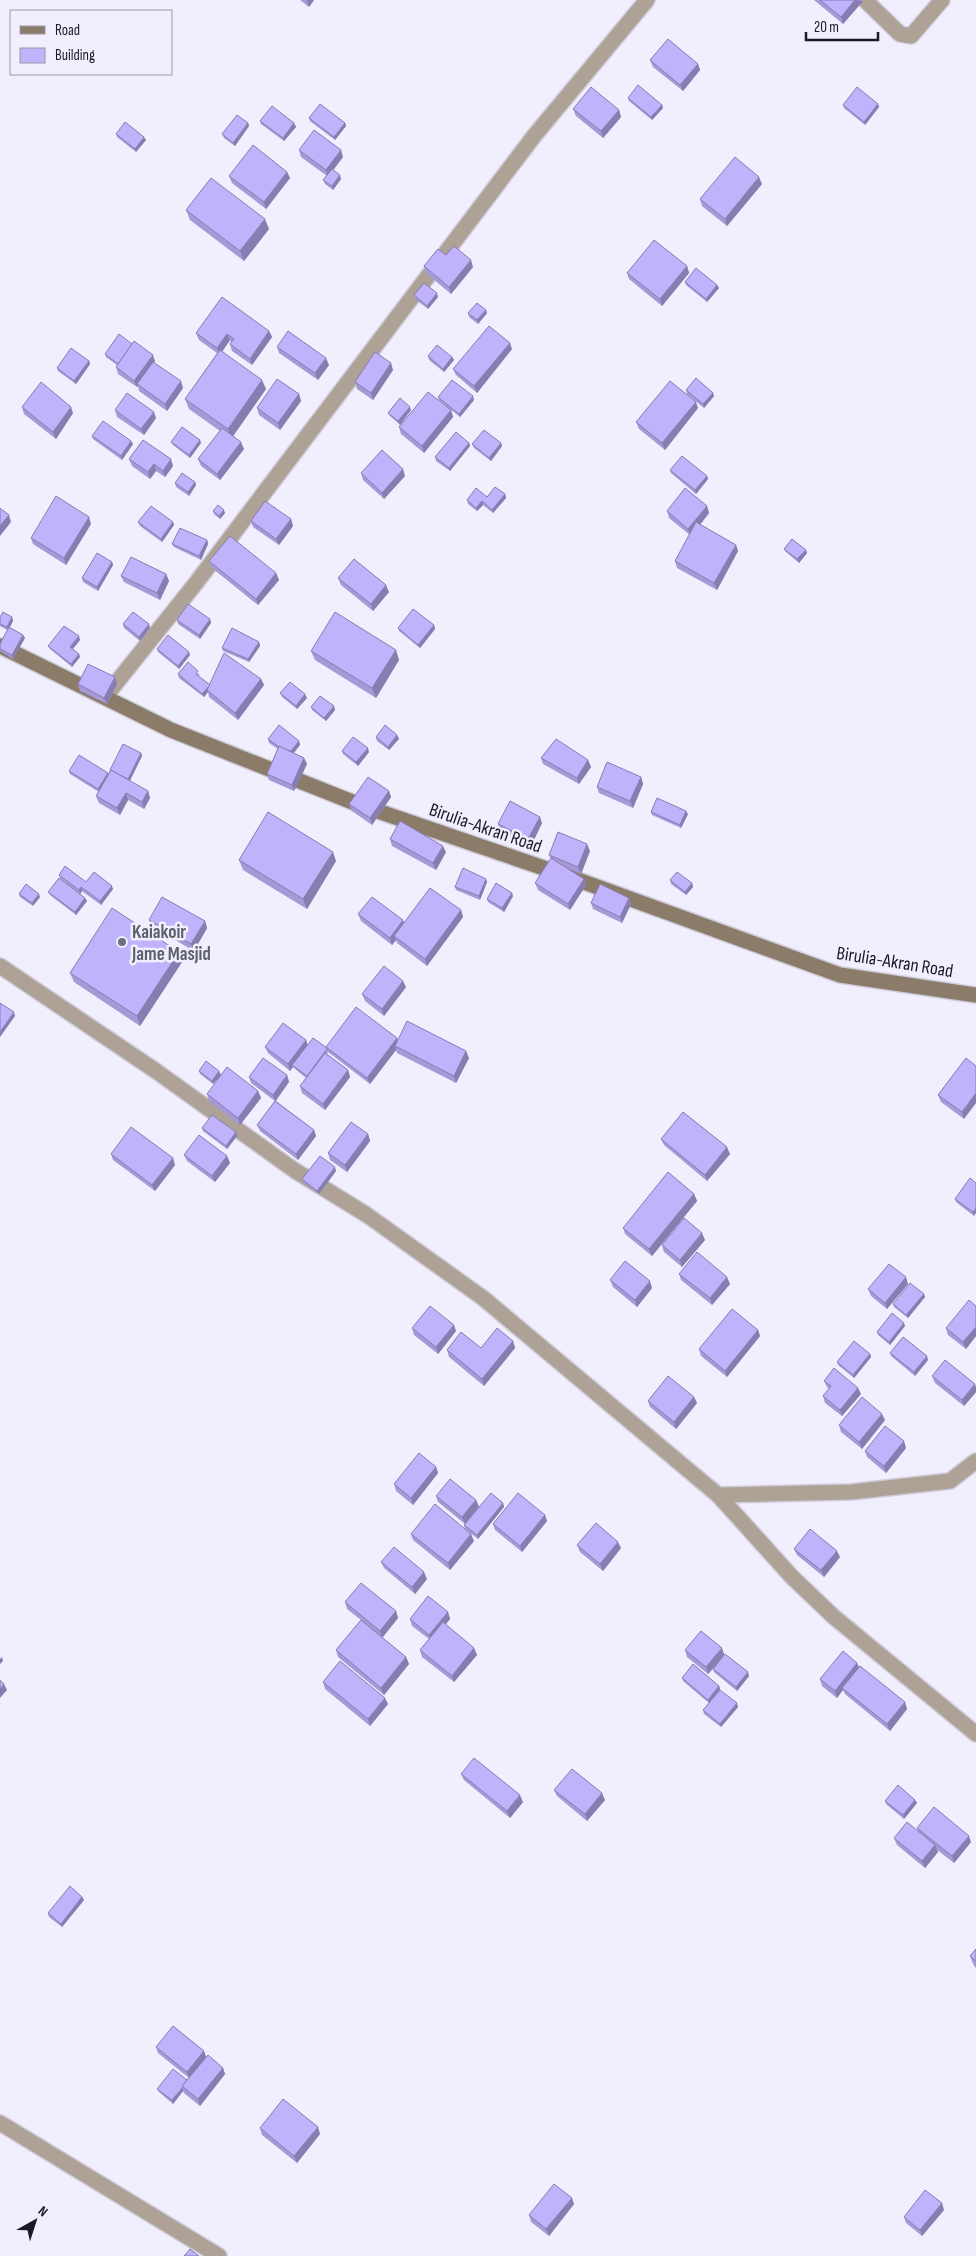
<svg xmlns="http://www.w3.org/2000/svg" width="976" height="2256" viewBox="0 0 976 2256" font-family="'Sofia Sans Condensed',sans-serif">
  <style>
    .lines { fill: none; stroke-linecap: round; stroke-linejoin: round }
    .street-casing { stroke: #cfcddb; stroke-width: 18 }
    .secondary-casing { stroke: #cfcddb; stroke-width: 18 }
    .street { stroke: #ada295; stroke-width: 15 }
    .secondary { stroke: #8b7c69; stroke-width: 15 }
    .wall { fill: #a599d8 }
    .shaded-wall { fill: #867db0 }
    .building { fill: #c0b2fb; stroke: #867db0 }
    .worship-dot { fill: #6b7280; stroke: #f1effe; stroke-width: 2 }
    .labels { text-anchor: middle; stroke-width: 5; stroke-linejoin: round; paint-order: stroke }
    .street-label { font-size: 19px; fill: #1b1926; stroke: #f1effe }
    .worship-label { font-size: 19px; font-weight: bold; fill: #5b616d; stroke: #f1effe; text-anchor: start }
  </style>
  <rect width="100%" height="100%" fill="#f1effe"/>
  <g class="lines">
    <defs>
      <g id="street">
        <polyline points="865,0 900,34 911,36 942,0"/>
        <polyline points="105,697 196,583 534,136 647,0"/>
        <polyline points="0,966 156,1071 294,1170 367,1215 483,1298 718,1495 792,1577 834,1617 976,1734"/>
        <polyline points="718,1495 851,1492 950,1481 976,1461"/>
        <polyline points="0,2123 219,2256"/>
      </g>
      <polyline id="secondary" points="0,646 171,730 360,805 570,877 840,975 976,995"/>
    </defs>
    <use href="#street" class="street-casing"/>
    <use href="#secondary" class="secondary-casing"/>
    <use href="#street" class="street"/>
    <use href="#secondary" class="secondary"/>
  </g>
  <g class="wall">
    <polygon points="300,0 314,0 309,7"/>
    <polygon points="814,0 862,0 863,1 843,24"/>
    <polygon points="650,60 698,64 700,70 683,91 653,67"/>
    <polygon points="628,98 662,105 663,108 652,120 629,101"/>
    <polygon points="878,104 879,107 865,125 844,108 843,105"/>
    <polygon points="573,109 619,110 621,117 603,138 576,116"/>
    <polygon points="309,118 345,123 346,126 335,140 310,121"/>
    <polygon points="260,121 294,123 296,127 284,141 261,124"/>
    <polygon points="248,123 249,126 235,146 224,138 222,134"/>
    <polygon points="116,134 146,140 136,152 117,137"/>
    <polygon points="299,150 343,157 333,170 341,179 333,190 325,184 323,180 327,176 301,157"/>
    <polygon points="287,172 290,178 266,209 232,183 229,176"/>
    <polygon points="762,184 727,226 702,206 700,199"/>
    <polygon points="186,210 269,229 244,261 190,220"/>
    <polygon points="446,255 473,267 451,294 426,273 424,266"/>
    <polygon points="687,266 689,273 662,306 629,279 627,273"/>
    <polygon points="685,282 717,285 719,288 707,302 686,285"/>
    <polygon points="414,295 438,297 428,309 415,299"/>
    <polygon points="486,310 487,313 478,324 469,317 468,313"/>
    <polygon points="269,331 272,337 252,365 232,351 230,344 231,342 230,340 222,351 266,389 233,436 244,449 220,480 201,466 198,459 220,431 189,409 185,399 217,353 199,340 196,333"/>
    <polygon points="277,347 329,365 318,380 279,353"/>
    <polygon points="512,349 477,393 456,375 453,369"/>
    <polygon points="105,354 155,361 154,363 183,388 167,411 139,391 138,386 137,387 118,374 116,367 117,365 106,357"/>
    <polygon points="428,356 452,357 454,360 444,372 429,360"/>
    <polygon points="89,361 90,364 76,384 58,371 57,368"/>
    <polygon points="393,370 373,400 357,389 355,382"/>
    <polygon points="686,390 713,393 714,396 704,408 687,394"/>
    <polygon points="299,394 301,401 280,430 259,415 257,408"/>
    <polygon points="438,397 474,400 460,417 439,400"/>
    <polygon points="22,407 73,413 56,439 24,414"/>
    <polygon points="698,408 665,450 639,429 636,422"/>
    <polygon points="115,410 156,418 144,435 117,417"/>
    <polygon points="411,410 400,425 390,416 388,413"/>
    <polygon points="451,410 453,417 424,453 401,434 399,427"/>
    <polygon points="92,436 131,441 133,444 122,460 93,439"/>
    <polygon points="171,442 201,443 190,458 173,445"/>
    <polygon points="469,443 470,446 450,471 436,461 435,457"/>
    <polygon points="501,443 502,446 491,461 474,448 472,444"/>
    <polygon points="129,459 173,466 165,477 156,471 150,479 132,466"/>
    <polygon points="670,470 707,476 708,479 696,494 671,473"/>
    <polygon points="361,473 405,476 384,499 363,480"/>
    <polygon points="195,482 196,485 189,496 176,487 175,483"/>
    <polygon points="505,494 506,498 493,513 483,505 477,511 468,504 467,500"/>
    <polygon points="707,506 709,513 700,525 736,545 738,551 717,590 677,568 675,561 690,535 669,518 667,511"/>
    <polygon points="213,511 225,513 220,519 214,514"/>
    <polygon points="291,519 293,526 279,545 253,527 251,521"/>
    <polygon points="138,522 173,522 174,525 162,542 140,526"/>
    <polygon points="91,524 66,565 33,544 31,538"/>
    <polygon points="207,540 208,544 201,560 174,547 172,544"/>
    <polygon points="784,549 807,553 799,563 786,552"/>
    <polygon points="209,561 276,573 279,580 258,605 212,568"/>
    <polygon points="112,562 113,565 98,591 83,582 82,578"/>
    <polygon points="166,574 169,581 160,600 124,582 121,576"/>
    <polygon points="338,578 389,592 373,611 341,585"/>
    <polygon points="0,617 12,617 13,621 9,628 25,638 13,659 0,651 0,644 7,630 0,626"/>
    <polygon points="210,619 211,623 200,639 178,624 177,620"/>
    <polygon points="123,624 150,628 140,641 124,628"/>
    <polygon points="434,625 435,629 420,648 399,631 398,628"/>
    <polygon points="80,640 73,649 79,654 80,657 72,667 50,649 48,646"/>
    <polygon points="259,642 260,646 249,662 223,651 222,648"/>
    <polygon points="157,649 190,655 179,669 158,652"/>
    <polygon points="311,651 399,660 376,698 315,660"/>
    <polygon points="178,674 200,674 198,676 210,685 261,679 264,685 238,720 209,697 208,692 204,697 179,678"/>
    <polygon points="78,684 117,684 107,704 80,691"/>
    <polygon points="280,693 307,698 297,709 282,697"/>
    <polygon points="311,707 335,710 326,721 312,710"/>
    <polygon points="397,735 399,739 389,750 377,741 376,737"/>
    <polygon points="268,739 299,741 300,745 294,753 304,758 307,764 294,791 269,780 267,774 278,749 269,743"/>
    <polygon points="342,751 369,752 358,766 343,754"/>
    <polygon points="141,753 142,756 130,781 148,791 150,798 144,809 128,800 120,815 99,803 96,796 99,792 70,774 69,771 108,773 108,775 110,771 110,770"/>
    <polygon points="541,758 588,760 591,767 579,784 543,764"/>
    <polygon points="641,777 643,784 633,808 599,793 597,787"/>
    <polygon points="389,791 391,797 372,825 352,811 349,804"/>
    <polygon points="651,812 688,814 681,828 652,815"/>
    <polygon points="542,823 531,846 500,831 498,824"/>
    <polygon points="390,839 446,852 436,870 392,846"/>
    <polygon points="590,851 581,874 567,868 584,879 586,885 570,910 538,890 535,883 551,859 549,855"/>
    <polygon points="239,860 336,861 307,909 243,870"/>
    <polygon points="59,875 113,889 101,905 82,891 80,894 60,878"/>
    <polygon points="486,879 487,882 480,900 456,890 455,887"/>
    <polygon points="670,880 692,883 693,887 686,895 671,884"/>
    <polygon points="48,892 85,898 87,901 76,915 50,895"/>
    <polygon points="19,894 40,897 33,906 20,897"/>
    <polygon points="513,896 504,912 488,902 487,899"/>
    <polygon points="629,898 631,904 622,923 593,909 591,903"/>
    <polygon points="461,910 463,917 427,966 397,943 396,940 392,945 361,921 358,914 404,923"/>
    <polygon points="149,920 205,921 207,928 194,951 151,926"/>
    <polygon points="179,952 182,962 140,1026 74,982 70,973"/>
    <polygon points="406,987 384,1016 365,1001 362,994"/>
    <polygon points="397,1038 398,1040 469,1058 456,1083 397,1053 396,1050 370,1084 328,1052 327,1054 348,1070 350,1077 325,1110 302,1093 300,1086 306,1078 294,1068 293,1067 290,1071 268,1053 265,1047 306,1040 308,1045 327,1048 326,1047"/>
    <polygon points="966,1058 964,1119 941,1102 938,1095"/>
    <polygon points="199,1071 221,1075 213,1084 200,1074"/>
    <polygon points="287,1075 289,1082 276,1101 314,1130 316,1136 298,1160 260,1131 257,1125 275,1101 251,1083 249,1077"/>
    <polygon points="258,1091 261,1098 240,1125 209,1101 207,1094"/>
    <polygon points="202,1128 236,1132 237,1136 227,1149 203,1131"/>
    <polygon points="368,1134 370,1141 347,1172 330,1160 328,1153"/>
    <polygon points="661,1139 730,1154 707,1181 664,1145"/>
    <polygon points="111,1154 175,1165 155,1191 113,1160"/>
    <polygon points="184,1155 227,1156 230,1163 215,1182 187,1161"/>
    <polygon points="336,1171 319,1194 303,1182 302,1179"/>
    <polygon points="976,1183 974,1216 956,1202 955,1199"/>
    <polygon points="694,1194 697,1201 652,1256 625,1234 623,1228"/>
    <polygon points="705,1240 682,1267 664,1252 662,1245"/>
    <polygon points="679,1274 730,1284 712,1305 681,1280"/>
    <polygon points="610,1280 652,1288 637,1307 613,1287"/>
    <polygon points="908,1284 887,1309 871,1296 868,1289"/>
    <polygon points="924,1294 925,1297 908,1318 894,1307 893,1304"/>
    <polygon points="976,1306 976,1336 966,1349 948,1335 946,1328"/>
    <polygon points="905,1326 890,1345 878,1335 877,1332"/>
    <polygon points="412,1328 456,1331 438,1354 414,1335"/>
    <polygon points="758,1330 760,1336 727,1377 701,1356 699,1349"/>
    <polygon points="513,1341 515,1348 484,1386 449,1357 447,1350 481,1348"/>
    <polygon points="890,1353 928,1360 915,1376 891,1356"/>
    <polygon points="870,1354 871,1357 854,1378 838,1365 837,1362"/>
    <polygon points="932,1376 976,1387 976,1392 964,1406 935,1383"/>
    <polygon points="824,1381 861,1394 842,1416 825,1403 823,1396 829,1389 827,1387"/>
    <polygon points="694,1397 697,1403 676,1429 650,1407 648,1401"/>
    <polygon points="885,1420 862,1449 841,1432 839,1425"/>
    <polygon points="906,1448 886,1473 867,1457 865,1451"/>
    <polygon points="436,1467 438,1473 413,1505 396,1491 394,1484"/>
    <polygon points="436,1496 476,1500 479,1507 465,1524 438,1502"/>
    <polygon points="503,1503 504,1507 478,1539 465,1529 464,1525"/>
    <polygon points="545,1515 547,1521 522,1552 495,1530 493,1524"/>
    <polygon points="411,1534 474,1541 450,1570 413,1540"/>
    <polygon points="577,1545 621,1548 603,1571 580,1552"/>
    <polygon points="794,1549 840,1557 824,1577 797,1555"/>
    <polygon points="381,1562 427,1579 415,1594 384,1568"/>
    <polygon points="345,1602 396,1611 398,1618 382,1638 406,1657 409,1664 384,1695 338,1657 336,1650 361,1620 347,1609"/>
    <polygon points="448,1612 450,1619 445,1625 474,1648 477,1655 454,1682 422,1657 420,1650 429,1639 412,1626 410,1619"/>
    <polygon points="685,1650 724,1654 749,1676 737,1691 714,1672 713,1669 708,1674 687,1657"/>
    <polygon points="857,1663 859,1667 907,1709 890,1731 845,1694 843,1690 837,1698 822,1686 820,1679"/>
    <polygon points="682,1678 719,1686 720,1689 709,1703 683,1681"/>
    <polygon points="323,1682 388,1704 370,1726 325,1689"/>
    <polygon points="738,1707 721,1727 704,1714 703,1710"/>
    <polygon points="461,1774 523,1802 510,1818 464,1780"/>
    <polygon points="554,1790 605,1800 587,1821 557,1796"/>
    <polygon points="915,1800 917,1803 904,1819 886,1804 885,1801"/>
    <polygon points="917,1828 971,1842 954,1863 936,1849 938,1852 925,1868 897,1845 894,1838 918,1831"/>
    <polygon points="82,1897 84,1900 62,1927 49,1917 48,1913"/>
    <polygon points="976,1949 976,1968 974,1966 970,1956"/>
    <polygon points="156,2047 204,2051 206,2057 223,2068 225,2074 200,2106 184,2093 183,2091 173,2104 159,2092 157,2089 187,2080 189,2078 158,2053"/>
    <polygon points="260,2128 320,2134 297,2163 262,2135"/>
    <polygon points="574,2204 549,2236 531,2222 529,2215"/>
    <polygon points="944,2210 922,2236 906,2223 904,2217"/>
  </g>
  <g class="shaded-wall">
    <polygon points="307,0 314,0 309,7"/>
    <polygon points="855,0 863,1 843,24 841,17"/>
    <polygon points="698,64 700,70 683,91 680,85"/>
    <polygon points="878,104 879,107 865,125 864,122"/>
    <polygon points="662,105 663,108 652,120 651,117"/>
    <polygon points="619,110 621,117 603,138 601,131"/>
    <polygon points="248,123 249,126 235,146 233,143"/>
    <polygon points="294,123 296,127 284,141 283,138"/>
    <polygon points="345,123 346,126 335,140 334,137"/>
    <polygon points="144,137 146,140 136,152 135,149"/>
    <polygon points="341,150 343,157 328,177 326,170"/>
    <polygon points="287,172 290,178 266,209 264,202"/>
    <polygon points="340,175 341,179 333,190 332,186"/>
    <polygon points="759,177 762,184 727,226 725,219"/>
    <polygon points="265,219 269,229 244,261 240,251"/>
    <polygon points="471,260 473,267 451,294 449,287"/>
    <polygon points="687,266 689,273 662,306 660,299"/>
    <polygon points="717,285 719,288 707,302 706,299"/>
    <polygon points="437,293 438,297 428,309 427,306"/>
    <polygon points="486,310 487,313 478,324 477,320"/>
    <polygon points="269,331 272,337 252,365 250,359"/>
    <polygon points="227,334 230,340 220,355 217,348"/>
    <polygon points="510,343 512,349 477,393 474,386"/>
    <polygon points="153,355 155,361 138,385 137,384 138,386 137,387 134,381"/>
    <polygon points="452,357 454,360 444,372 443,369"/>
    <polygon points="326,358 329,365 318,380 315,373"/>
    <polygon points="89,361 90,364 76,384 74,381"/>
    <polygon points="391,363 393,370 373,400 371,393"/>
    <polygon points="262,380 266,389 231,439 228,429"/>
    <polygon points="181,381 183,388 167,411 165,404"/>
    <polygon points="713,393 714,396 704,408 703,404"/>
    <polygon points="299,394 301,401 280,430 278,423"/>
    <polygon points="473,396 474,400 460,417 459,414"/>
    <polygon points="696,402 698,408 665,450 662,443"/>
    <polygon points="71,407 73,413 56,439 53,432"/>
    <polygon points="410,407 411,410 400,425 398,421"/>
    <polygon points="451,410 453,417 424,453 422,446"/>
    <polygon points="154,412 156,418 144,435 141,429"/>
    <polygon points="200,440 201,443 190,458 189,455"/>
    <polygon points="131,441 133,444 122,460 121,456"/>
    <polygon points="241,442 244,449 220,480 217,474"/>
    <polygon points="469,443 470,446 450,471 449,468"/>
    <polygon points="501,443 502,446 491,461 489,458"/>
    <polygon points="171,459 173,466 165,477 163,471"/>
    <polygon points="154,464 156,471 150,479 148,472"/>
    <polygon points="403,469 405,476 384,499 382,493"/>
    <polygon points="707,476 708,479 696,494 695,490"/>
    <polygon points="195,482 196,485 189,496 188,492"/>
    <polygon points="505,494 506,498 493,513 492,510"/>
    <polygon points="482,501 483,505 477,511 476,508"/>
    <polygon points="707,506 709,513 691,536 688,529"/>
    <polygon points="224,510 225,513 220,519 219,516"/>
    <polygon points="9,515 11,522 0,536 0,526"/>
    <polygon points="89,517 91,524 66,565 64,558"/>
    <polygon points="291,519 293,526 279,545 276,539"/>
    <polygon points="173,522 174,525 162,542 161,539"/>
    <polygon points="207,540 208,544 201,560 199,556"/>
    <polygon points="736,545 738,551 717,590 714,583"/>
    <polygon points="806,550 807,553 799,563 797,559"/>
    <polygon points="112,562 113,565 98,591 97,587"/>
    <polygon points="276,573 279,580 258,605 256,599"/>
    <polygon points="166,574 169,581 160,600 157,593"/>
    <polygon points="386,585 389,592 373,611 371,604"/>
    <polygon points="12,617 13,621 8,631 7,627"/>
    <polygon points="210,619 211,623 200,639 199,635"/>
    <polygon points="149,624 150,628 140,641 139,637"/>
    <polygon points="434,625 435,629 420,648 418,645"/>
    <polygon points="23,635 25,638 13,659 12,655"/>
    <polygon points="79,636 80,640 71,651 70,647"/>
    <polygon points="259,642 260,646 249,662 248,659"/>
    <polygon points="396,650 399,660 376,698 372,688"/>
    <polygon points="189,652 190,655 179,669 178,666"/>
    <polygon points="79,654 80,657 72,667 71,664"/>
    <polygon points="115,677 117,684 107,704 104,698"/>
    <polygon points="261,679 264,685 238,720 235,713"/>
    <polygon points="210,685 207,690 208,692 204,697 202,694"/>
    <polygon points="305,694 307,698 297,709 296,706"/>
    <polygon points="334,706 335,710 326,721 324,718"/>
    <polygon points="397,735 399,739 389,750 388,747"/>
    <polygon points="299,741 300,745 290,757 289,753"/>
    <polygon points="368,748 369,752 358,766 356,762"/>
    <polygon points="141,753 142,756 129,782 128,779"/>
    <polygon points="304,758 307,764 294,791 292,785"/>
    <polygon points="588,760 591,767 579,784 577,778"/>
    <polygon points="108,773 109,777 99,792 98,789"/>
    <polygon points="641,777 643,784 633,808 630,801"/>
    <polygon points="148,791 150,798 144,809 142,802"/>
    <polygon points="389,791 391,797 372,825 370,818"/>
    <polygon points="126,793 128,800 120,815 117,808"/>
    <polygon points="686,811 688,814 681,828 680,825"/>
    <polygon points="540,817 542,823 531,846 528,839"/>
    <polygon points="587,844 590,851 581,874 578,867"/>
    <polygon points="443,846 446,852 436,870 433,863"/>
    <polygon points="333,852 336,861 307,909 303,899"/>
    <polygon points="486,879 487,882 480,900 479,896"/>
    <polygon points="584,879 586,885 570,910 568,904"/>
    <polygon points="692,883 693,887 686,895 685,892"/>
    <polygon points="112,886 113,889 101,905 100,901"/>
    <polygon points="81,887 82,891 80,894 79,890"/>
    <polygon points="512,893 513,896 504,912 502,908"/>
    <polygon points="39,894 40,897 33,906 32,903"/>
    <polygon points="85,898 87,901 76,915 75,912"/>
    <polygon points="629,898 631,904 622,923 620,917"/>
    <polygon points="461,910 463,917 427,966 425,959"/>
    <polygon points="403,920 406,927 394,936 396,940 392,945 390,938"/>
    <polygon points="205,921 207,928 194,951 191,944"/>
    <polygon points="179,952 182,962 140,1026 137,1016"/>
    <polygon points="403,981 406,987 384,1016 382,1009"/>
    <polygon points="14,1012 15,1016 0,1037 0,1032"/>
    <polygon points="397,1038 399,1045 395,1046 396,1050 370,1084 367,1078"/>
    <polygon points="306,1040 308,1047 292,1065 293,1067 290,1071 288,1064"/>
    <polygon points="466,1051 469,1058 456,1083 454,1076"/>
    <polygon points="348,1070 350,1077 325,1110 323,1104"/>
    <polygon points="219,1071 221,1075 213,1084 212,1081"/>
    <polygon points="287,1075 289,1082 275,1101 273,1095"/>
    <polygon points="258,1091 261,1098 240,1125 238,1118"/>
    <polygon points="976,1093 976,1103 964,1119 962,1112"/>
    <polygon points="314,1130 316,1136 298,1160 296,1154"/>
    <polygon points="236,1132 237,1136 227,1149 226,1146"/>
    <polygon points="368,1134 370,1141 347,1172 345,1165"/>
    <polygon points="727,1147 730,1154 707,1181 705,1175"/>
    <polygon points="227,1156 230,1163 215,1182 212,1176"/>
    <polygon points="173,1158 175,1165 155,1191 152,1185"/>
    <polygon points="335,1167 336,1171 319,1194 317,1191"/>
    <polygon points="694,1194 697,1201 652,1256 649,1249"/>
    <polygon points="976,1208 976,1213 974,1216 973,1212"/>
    <polygon points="702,1233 705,1240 682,1267 680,1260"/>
    <polygon points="727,1277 730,1284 712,1305 710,1298"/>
    <polygon points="906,1277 908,1284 887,1309 885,1303"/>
    <polygon points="650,1281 652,1288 637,1307 635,1300"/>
    <polygon points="924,1294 925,1297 908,1318 906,1315"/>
    <polygon points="904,1323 905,1326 890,1345 889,1342"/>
    <polygon points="454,1325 456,1331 438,1354 436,1347"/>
    <polygon points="976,1327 976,1336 966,1349 963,1342"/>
    <polygon points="758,1330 760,1336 727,1377 725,1371"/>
    <polygon points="513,1341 515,1348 484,1386 482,1379"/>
    <polygon points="870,1354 871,1357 854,1378 853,1375"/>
    <polygon points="927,1356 928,1360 915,1376 914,1372"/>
    <polygon points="975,1384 976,1387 976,1392 964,1406 962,1400"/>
    <polygon points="858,1388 861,1394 842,1416 840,1410"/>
    <polygon points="694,1397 697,1403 676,1429 674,1422"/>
    <polygon points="882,1414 885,1420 862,1449 859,1442"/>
    <polygon points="904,1441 906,1448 886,1473 884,1466"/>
    <polygon points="436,1467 438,1473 413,1505 411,1498"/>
    <polygon points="476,1500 479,1507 465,1524 462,1517"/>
    <polygon points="503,1503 504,1507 478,1539 477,1535"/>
    <polygon points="545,1515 547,1521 522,1552 520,1546"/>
    <polygon points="471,1534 474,1541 450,1570 448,1563"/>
    <polygon points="618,1542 621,1548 603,1571 600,1564"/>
    <polygon points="837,1551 840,1557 824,1577 821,1570"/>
    <polygon points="424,1572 427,1579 415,1594 412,1587"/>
    <polygon points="396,1611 398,1618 382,1638 380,1631"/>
    <polygon points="448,1612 450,1619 432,1642 429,1635"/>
    <polygon points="474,1648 477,1655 454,1682 452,1676"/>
    <polygon points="722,1648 724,1654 708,1674 706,1667"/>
    <polygon points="2,1657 3,1661 0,1664 0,1659"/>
    <polygon points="406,1657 409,1664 384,1695 381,1688"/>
    <polygon points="857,1663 860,1670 842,1688 843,1690 837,1698 835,1691"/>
    <polygon points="748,1672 749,1676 737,1691 736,1687"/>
    <polygon points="4,1684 7,1690 0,1698 0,1689"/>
    <polygon points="719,1686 720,1689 709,1703 708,1700"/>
    <polygon points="385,1698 388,1704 370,1726 368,1719"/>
    <polygon points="905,1702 907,1709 890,1731 887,1724"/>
    <polygon points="737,1703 738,1707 721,1727 720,1724"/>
    <polygon points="602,1793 605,1800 587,1821 585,1814"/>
    <polygon points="520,1795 523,1802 510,1818 507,1811"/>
    <polygon points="915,1800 917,1803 904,1819 903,1815"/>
    <polygon points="969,1836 971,1842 954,1863 952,1856"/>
    <polygon points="935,1845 938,1852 925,1868 922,1861"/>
    <polygon points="82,1897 84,1900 62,1927 61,1924"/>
    <polygon points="204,2051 206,2057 189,2078 187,2072"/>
    <polygon points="223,2068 225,2074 200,2106 198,2099"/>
    <polygon points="182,2088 183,2091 173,2104 172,2100"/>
    <polygon points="318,2127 320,2134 297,2163 294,2156"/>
    <polygon points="572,2198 574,2204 549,2236 546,2229"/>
    <polygon points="942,2203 944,2210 922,2236 920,2230"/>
  </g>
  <g class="building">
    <polygon points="820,0 855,0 841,17"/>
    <polygon points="668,39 698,64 680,85 650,60"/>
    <polygon points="638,85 662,105 651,117 628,98"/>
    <polygon points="591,87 619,110 601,131 573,109"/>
    <polygon points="857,87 878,104 864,122 843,105"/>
    <polygon points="320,104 345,123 334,137 309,118"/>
    <polygon points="272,106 294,123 283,138 260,121"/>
    <polygon points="237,115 248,123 233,143 222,134"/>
    <polygon points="125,122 144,137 135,149 116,134"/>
    <polygon points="314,130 341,150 326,170 299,150"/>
    <polygon points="253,145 287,172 264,202 229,176"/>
    <polygon points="735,157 759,177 725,219 700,199"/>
    <polygon points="332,169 340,175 332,186 323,180"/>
    <polygon points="211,178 265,219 240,251 186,210"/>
    <polygon points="654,240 687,266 660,299 627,273"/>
    <polygon points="454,246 471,260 449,287 424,266 438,249 446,255"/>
    <polygon points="696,268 717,285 706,299 685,282"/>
    <polygon points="424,283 437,293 427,306 414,295"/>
    <polygon points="222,297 269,331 250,359 230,344 234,339 227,334 217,348 196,333"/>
    <polygon points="477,303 486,310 477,320 468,313"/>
    <polygon points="489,326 510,343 474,386 453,369"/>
    <polygon points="288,331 326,358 315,373 277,347"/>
    <polygon points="119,334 132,344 118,364 105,354"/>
    <polygon points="134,341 153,355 134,381 116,367"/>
    <polygon points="437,345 452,357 443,369 428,356"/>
    <polygon points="71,348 89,361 74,381 57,368"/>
    <polygon points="220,350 262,380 228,429 185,399"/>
    <polygon points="375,352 391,363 371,393 355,382"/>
    <polygon points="153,362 181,381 165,404 137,384"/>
    <polygon points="696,378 713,393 703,404 686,390"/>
    <polygon points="277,379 299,394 278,423 257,408"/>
    <polygon points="452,380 473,396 459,414 438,397"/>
    <polygon points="670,381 696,402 662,443 636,422"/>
    <polygon points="41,382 71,407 53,432 22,407"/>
    <polygon points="428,392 451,410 422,446 399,427"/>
    <polygon points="127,393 154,412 141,429 115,410"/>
    <polygon points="400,398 410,407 398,421 388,413"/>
    <polygon points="103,421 131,441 121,456 92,436"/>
    <polygon points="182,427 200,440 189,455 171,442"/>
    <polygon points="222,428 241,442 217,474 198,459"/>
    <polygon points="484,430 501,443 489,458 472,444"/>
    <polygon points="456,432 469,443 449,468 435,457"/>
    <polygon points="143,440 171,459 163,471 154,464 148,472 129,459"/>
    <polygon points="382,450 403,469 382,493 361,473"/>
    <polygon points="682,456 707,476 695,490 670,470"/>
    <polygon points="182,473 195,482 188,492 175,483"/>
    <polygon points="495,487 505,494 492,510 482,501 476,508 467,500 476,488 487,497"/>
    <polygon points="685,488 707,506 688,529 667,511"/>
    <polygon points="56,496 89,517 64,558 31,538"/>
    <polygon points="265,501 291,519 276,539 251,521"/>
    <polygon points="218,505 224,510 219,516 213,511"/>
    <polygon points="151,506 173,522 161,539 138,522"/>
    <polygon points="0,508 9,515 0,526"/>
    <polygon points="696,522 736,545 714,583 675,561"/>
    <polygon points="180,528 207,540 199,556 172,544"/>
    <polygon points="230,536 276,573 256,599 209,561"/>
    <polygon points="792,539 806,550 797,559 784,549"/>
    <polygon points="97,553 112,562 97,587 82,578"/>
    <polygon points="131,557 166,574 157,593 121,576"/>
    <polygon points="354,559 386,585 371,604 338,578"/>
    <polygon points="188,604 210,619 199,635 177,620"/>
    <polygon points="413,609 434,625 418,645 398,628"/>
    <polygon points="3,612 12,617 7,627 0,624 0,617"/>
    <polygon points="133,612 149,624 139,637 123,624"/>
    <polygon points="335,612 396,650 372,688 311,651"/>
    <polygon points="64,626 79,636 70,647 79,654 71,664 48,646"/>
    <polygon points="9,627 23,635 12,655 0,649 0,644"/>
    <polygon points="232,628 259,642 248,659 222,648"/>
    <polygon points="168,635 189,652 178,666 157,649"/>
    <polygon points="224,653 261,679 235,713 207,690"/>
    <polygon points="188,662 198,671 196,674 210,685 202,694 178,674"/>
    <polygon points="88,664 115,677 104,698 78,684"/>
    <polygon points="290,682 305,694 296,706 280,693"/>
    <polygon points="320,696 334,706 324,718 311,707"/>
    <polygon points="279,725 299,741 291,751 279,747 268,739"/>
    <polygon points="385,725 397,735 388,747 376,737"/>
    <polygon points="353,737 368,748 356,762 342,751"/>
    <polygon points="556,739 588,760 577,778 541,758"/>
    <polygon points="123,744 141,753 128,779 110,770"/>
    <polygon points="279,746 304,758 292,785 267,774"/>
    <polygon points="79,755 108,773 98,789 69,771"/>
    <polygon points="607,762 641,777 630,801 597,787"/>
    <polygon points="111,770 148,791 142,802 126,793 117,808 96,796"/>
    <polygon points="368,777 389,791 370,818 349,804"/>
    <polygon points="657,798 686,811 680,825 651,812"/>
    <polygon points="510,801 540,817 528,839 498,824"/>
    <polygon points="268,812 333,852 303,899 239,860"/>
    <polygon points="400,821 443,846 433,863 390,839"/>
    <polygon points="558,832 587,844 578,867 549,855"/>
    <polygon points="551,858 584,879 568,904 535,883"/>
    <polygon points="65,866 86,882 94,872 112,886 100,901 81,887 79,890 59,875"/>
    <polygon points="463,868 486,879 479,896 455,887"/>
    <polygon points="677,872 692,883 685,892 670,880"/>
    <polygon points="59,878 85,898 75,912 48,892"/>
    <polygon points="496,883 512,893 502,908 487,899"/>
    <polygon points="26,884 39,894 32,903 19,894"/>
    <polygon points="600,884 629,898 620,917 591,903"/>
    <polygon points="430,888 461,910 425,959 394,936"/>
    <polygon points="162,897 205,921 191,944 149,920"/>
    <polygon points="372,897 403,920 390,938 358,914"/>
    <polygon points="112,908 179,952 137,1016 70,973"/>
    <polygon points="384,966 403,981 382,1009 362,994"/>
    <polygon points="0,1003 14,1012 0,1032"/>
    <polygon points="356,1007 397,1038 367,1078 326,1047"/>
    <polygon points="407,1021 466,1051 454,1076 395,1046"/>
    <polygon points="283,1023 306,1040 288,1064 265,1047"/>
    <polygon points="313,1038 327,1048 327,1049 307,1076 292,1065"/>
    <polygon points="325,1053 348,1070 323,1104 300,1086"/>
    <polygon points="263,1058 287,1075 273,1095 249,1077"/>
    <polygon points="966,1058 976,1066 976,1093 962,1112 938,1095"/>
    <polygon points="206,1061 219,1071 212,1081 199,1071"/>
    <polygon points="227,1067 258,1091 238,1118 207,1094"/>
    <polygon points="275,1101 314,1130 296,1154 257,1125"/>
    <polygon points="683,1112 727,1147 705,1175 661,1139"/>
    <polygon points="212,1115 236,1132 226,1146 202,1128"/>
    <polygon points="351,1122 368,1134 345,1165 328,1153"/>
    <polygon points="131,1127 173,1158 152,1185 111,1154"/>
    <polygon points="199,1135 227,1156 212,1176 184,1155"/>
    <polygon points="320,1156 335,1167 317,1191 302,1179"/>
    <polygon points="668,1172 694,1194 649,1249 623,1228"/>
    <polygon points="970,1178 976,1183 976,1208 973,1212 955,1199"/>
    <polygon points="684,1218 702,1233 680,1260 662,1245"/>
    <polygon points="697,1252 727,1277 710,1298 679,1274"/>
    <polygon points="625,1261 650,1281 635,1300 610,1280"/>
    <polygon points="889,1264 906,1277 885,1303 868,1289"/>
    <polygon points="910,1283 924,1294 906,1315 893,1304"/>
    <polygon points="969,1300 976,1306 976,1327 963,1342 946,1328"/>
    <polygon points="430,1306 454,1325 436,1347 412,1328"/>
    <polygon points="732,1309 758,1330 725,1371 699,1349"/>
    <polygon points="892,1313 904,1323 889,1342 877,1332"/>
    <polygon points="497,1328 513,1341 482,1379 447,1350 461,1332 481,1348"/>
    <polygon points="903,1337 927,1356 914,1372 890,1353"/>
    <polygon points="854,1341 870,1354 853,1375 837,1362"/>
    <polygon points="945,1360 975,1384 962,1400 932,1376"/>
    <polygon points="834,1368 858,1388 840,1410 823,1396 831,1386 824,1381"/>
    <polygon points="668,1376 694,1397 674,1422 648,1401"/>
    <polygon points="862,1397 882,1414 859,1442 839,1425"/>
    <polygon points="885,1426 904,1441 884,1466 865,1451"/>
    <polygon points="419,1453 436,1467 411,1498 394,1484"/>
    <polygon points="450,1479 476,1500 462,1517 436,1496"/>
    <polygon points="491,1493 503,1503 477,1535 464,1525"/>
    <polygon points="518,1493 545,1515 520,1546 493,1524"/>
    <polygon points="435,1504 471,1534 448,1563 411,1534"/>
    <polygon points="596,1523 618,1542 600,1564 577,1545"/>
    <polygon points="810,1529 837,1551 821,1570 794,1549"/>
    <polygon points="394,1547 424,1572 412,1587 381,1562"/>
    <polygon points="361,1583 396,1611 380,1631 345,1602"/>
    <polygon points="428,1596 448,1612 429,1635 410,1619"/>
    <polygon points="361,1620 406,1657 381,1688 336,1650"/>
    <polygon points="443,1622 474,1648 452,1676 420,1650"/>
    <polygon points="701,1631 722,1648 706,1667 685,1650"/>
    <polygon points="843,1651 857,1663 835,1691 820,1679"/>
    <polygon points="725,1654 748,1672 736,1687 713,1669"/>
    <polygon points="340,1661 385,1698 368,1719 323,1682"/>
    <polygon points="693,1664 719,1686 708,1700 682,1678"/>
    <polygon points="860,1666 905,1702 887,1724 842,1688"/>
    <polygon points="0,1680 4,1684 0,1689"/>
    <polygon points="720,1690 737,1703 720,1724 703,1710"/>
    <polygon points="474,1758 520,1795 507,1811 461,1774"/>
    <polygon points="572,1769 602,1793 585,1814 554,1790"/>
    <polygon points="898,1785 915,1800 903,1815 885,1801"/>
    <polygon points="934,1807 969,1836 952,1856 917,1828"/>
    <polygon points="907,1822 935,1845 922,1861 894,1838"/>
    <polygon points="70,1886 82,1897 61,1924 48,1913"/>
    <polygon points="976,1949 976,1961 970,1956"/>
    <polygon points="173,2026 204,2051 187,2072 156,2047"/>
    <polygon points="208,2055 223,2068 198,2099 182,2086"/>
    <polygon points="173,2069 187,2080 182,2086 183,2087 172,2100 157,2089"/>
    <polygon points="283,2099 318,2127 294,2156 260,2128"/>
    <polygon points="554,2184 572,2198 546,2229 529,2215"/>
    <polygon points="925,2190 942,2203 920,2230 904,2217"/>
    <polygon points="190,2249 199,2256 184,2256"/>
  </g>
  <circle class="worship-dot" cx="122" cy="942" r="5"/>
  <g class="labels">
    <g class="street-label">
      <text transform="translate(486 827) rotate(19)" y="7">Birulia-Akran Road</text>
      <text transform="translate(895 961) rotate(9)" y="7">Birulia-Akran Road</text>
    </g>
    <g class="worship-label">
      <text x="132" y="938">Kaiakoir<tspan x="132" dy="22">Jame Masjid</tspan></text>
    </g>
  </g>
  <rect x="10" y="10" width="162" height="65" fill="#f1effe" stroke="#9b99a8"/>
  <rect x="20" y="26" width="25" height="8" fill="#8b7c69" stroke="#9b99a8"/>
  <text x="55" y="35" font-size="15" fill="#1b1926">Road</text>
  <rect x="20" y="48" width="25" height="15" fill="#c0b2fb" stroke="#9b99a8"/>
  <text x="55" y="60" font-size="15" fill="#1b1926">Building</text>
  <g transform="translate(35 2221) rotate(39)" stroke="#f1effe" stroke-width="4" paint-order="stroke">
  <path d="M0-4L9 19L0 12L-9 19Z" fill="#1b1926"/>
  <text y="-8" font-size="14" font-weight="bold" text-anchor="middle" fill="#1b1926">N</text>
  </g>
  <path d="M806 32v8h72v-8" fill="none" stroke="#1b1926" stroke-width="2.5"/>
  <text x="814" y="32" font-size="15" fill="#1b1926" stroke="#f1effe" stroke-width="4" paint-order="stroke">20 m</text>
</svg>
